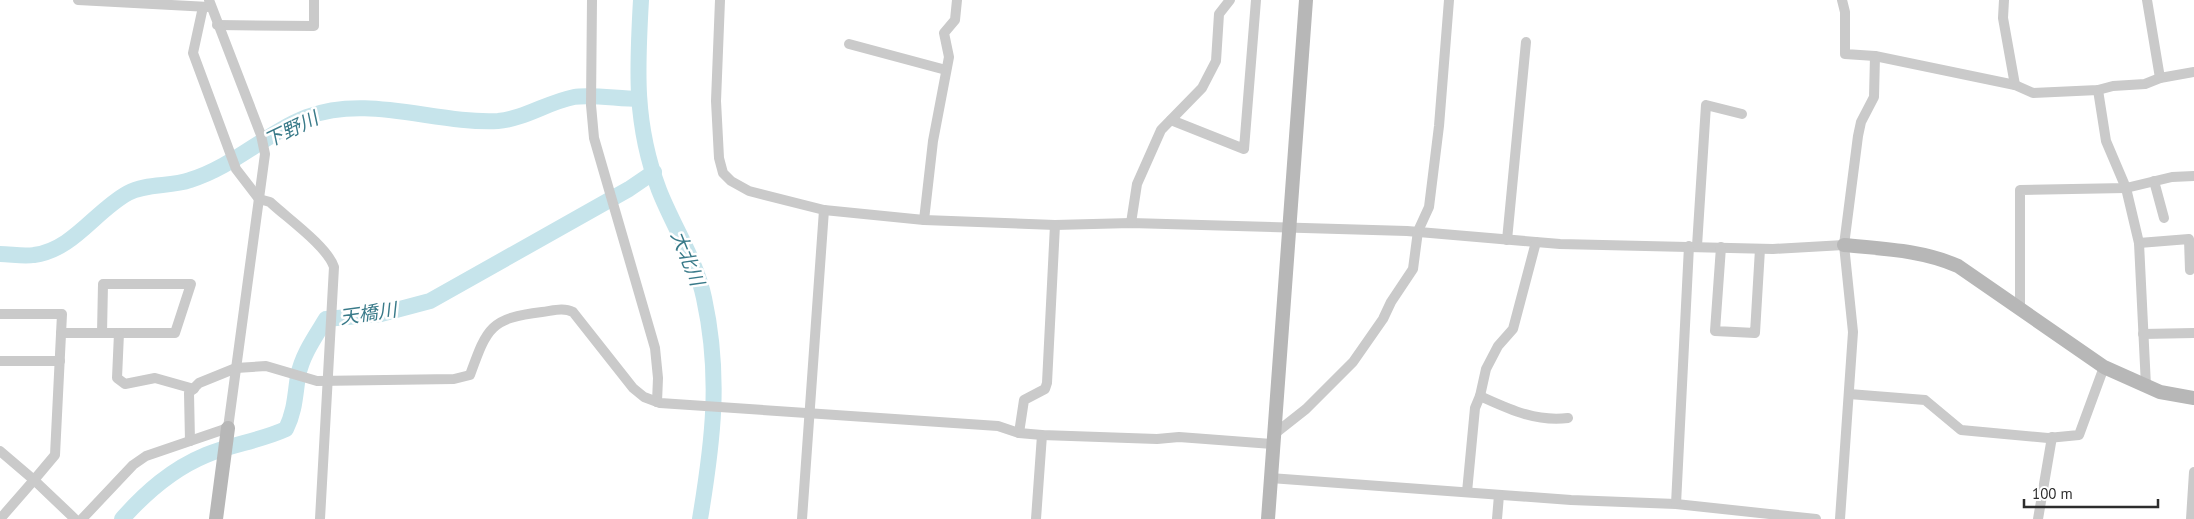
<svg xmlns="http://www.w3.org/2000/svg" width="2194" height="519" viewBox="0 0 2194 519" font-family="'PT Sans','Noto Sans JP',sans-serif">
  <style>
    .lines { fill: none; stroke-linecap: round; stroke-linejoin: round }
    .river { stroke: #c6e4eb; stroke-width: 16 }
    .street { stroke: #cacaca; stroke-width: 10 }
    .secondary { stroke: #b7b7b7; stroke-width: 14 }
    .labels { text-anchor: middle; stroke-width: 5; stroke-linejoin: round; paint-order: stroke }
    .water-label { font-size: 19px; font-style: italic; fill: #397a89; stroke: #fff }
  </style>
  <rect width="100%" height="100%" fill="#fff"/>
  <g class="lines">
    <g class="river">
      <path d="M641,0C637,69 634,124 659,190C673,226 696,260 704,298C721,376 713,441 700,519"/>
      <path d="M0,254C11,254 23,257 34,255C73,250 95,211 128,193C146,183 171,187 190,180C233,167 266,133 307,117C368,94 435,124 498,121C524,119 548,102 574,97C591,94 619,99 638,99"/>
      <path d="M122,519C146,492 172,469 206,455C232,444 260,441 286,429C295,411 295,395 298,376C302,355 315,337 326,319L381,314L430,301L629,189L654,172"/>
    </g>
    <g class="street">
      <polyline points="78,0 209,7"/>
      <polyline points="592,0 591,105 594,138 655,348 658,378 657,402"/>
      <polyline points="720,0 716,101 719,158 723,173 731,181 749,191 824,210 924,220 1055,225 1131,223 1407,231 1560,244 1773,249 1844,245"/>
      <polyline points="1842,0 1845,12 1845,54 1875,56 2015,85 2033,93 2098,90 2113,86 2145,84 2160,78 2194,72"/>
      <polyline points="2004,0 2003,18 2015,85"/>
      <polyline points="2147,0 2160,78"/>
      <path d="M203,7L193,53L236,169L259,199L270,202C287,218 327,246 334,267L320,519"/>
      <polyline points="217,25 314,26 314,0"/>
      <polyline points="849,44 946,70"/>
      <polyline points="2098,90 2106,141 2126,188 2139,243 2146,386"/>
      <polyline points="1171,120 1244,149 1256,0"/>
      <polyline points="2154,181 2164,218"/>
      <polyline points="924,220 933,141 949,57 944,33 955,20 957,0"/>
      <polyline points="1131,223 1137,184 1161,130 1202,88 1216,61 1219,14 1230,0"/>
      <polyline points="1507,240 1526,42"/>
      <polyline points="2139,243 2189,239 2190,270"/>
      <polyline points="1697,246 1706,105 1742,114"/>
      <polyline points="1721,247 1715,331 1755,333 1760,249"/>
      <polyline points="2020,308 2020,190 2126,188 2172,177 2194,176"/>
      <polyline points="0,314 62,314 55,455 34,480 0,451"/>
      <polyline points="61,333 175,333 191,284 103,284 102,333"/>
      <polyline points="119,333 117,378 125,384 155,378 194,389"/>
      <polyline points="2143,334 2194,333"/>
      <polyline points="0,361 60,361"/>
      <polyline points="1849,394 1925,400 1961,430 2048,438 2079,435 2104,367"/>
      <polyline points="1480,396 1486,369 1498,346 1513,329 1536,242"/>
      <polyline points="1019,433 1024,400 1045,389 1047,383 1055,225"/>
      <polyline points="1273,435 1306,409 1353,362 1383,319 1391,302 1413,269 1418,231 1429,207 1439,126 1449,0"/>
      <path d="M190,441L189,393L199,383L236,368L266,366L317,381L454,379L470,375C487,328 490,318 542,312C552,311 563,307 573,312L633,388L644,397L660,403L998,426L1019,433L1042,435L1157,439L1179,437L1273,444"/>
      <polyline points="1270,478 1571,500 1676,504 1816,519"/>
      <path d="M1467,492L1475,408L1480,396C1509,409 1535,422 1568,418"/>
      <polyline points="1676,504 1689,246"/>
      <polyline points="0,519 34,480 75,519"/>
      <polyline points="82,519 133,465 146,456 228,428 265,154 261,135 209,0"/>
      <polyline points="802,519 824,210"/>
      <polyline points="1036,519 1042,435"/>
      <polyline points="1497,519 1499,495"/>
      <polyline points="1840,519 1853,332 1844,245 1858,136 1861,122 1874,97 1875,56"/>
      <polyline points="2038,519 2052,437"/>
      <polyline points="2191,519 2194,472"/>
    </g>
    <g class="secondary">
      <path d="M1844,245C1883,249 1922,250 1958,266L2104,367L2160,392L2194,398"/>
      <polyline points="216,519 228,428"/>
      <polyline points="1268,519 1306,0"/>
    </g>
  </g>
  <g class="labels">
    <g class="water-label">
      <text transform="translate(291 129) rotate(-26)" y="7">下野川</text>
      <text transform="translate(688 258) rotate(68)" y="7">大北川</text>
      <text transform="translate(368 313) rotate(-8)" y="7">天橋川</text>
    </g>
  </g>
  <path d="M2024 499v8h134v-8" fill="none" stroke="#2d2d2d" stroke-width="2.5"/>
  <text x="2032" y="499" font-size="15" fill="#2d2d2d" stroke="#ffffff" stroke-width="4" paint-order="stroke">100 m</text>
</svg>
